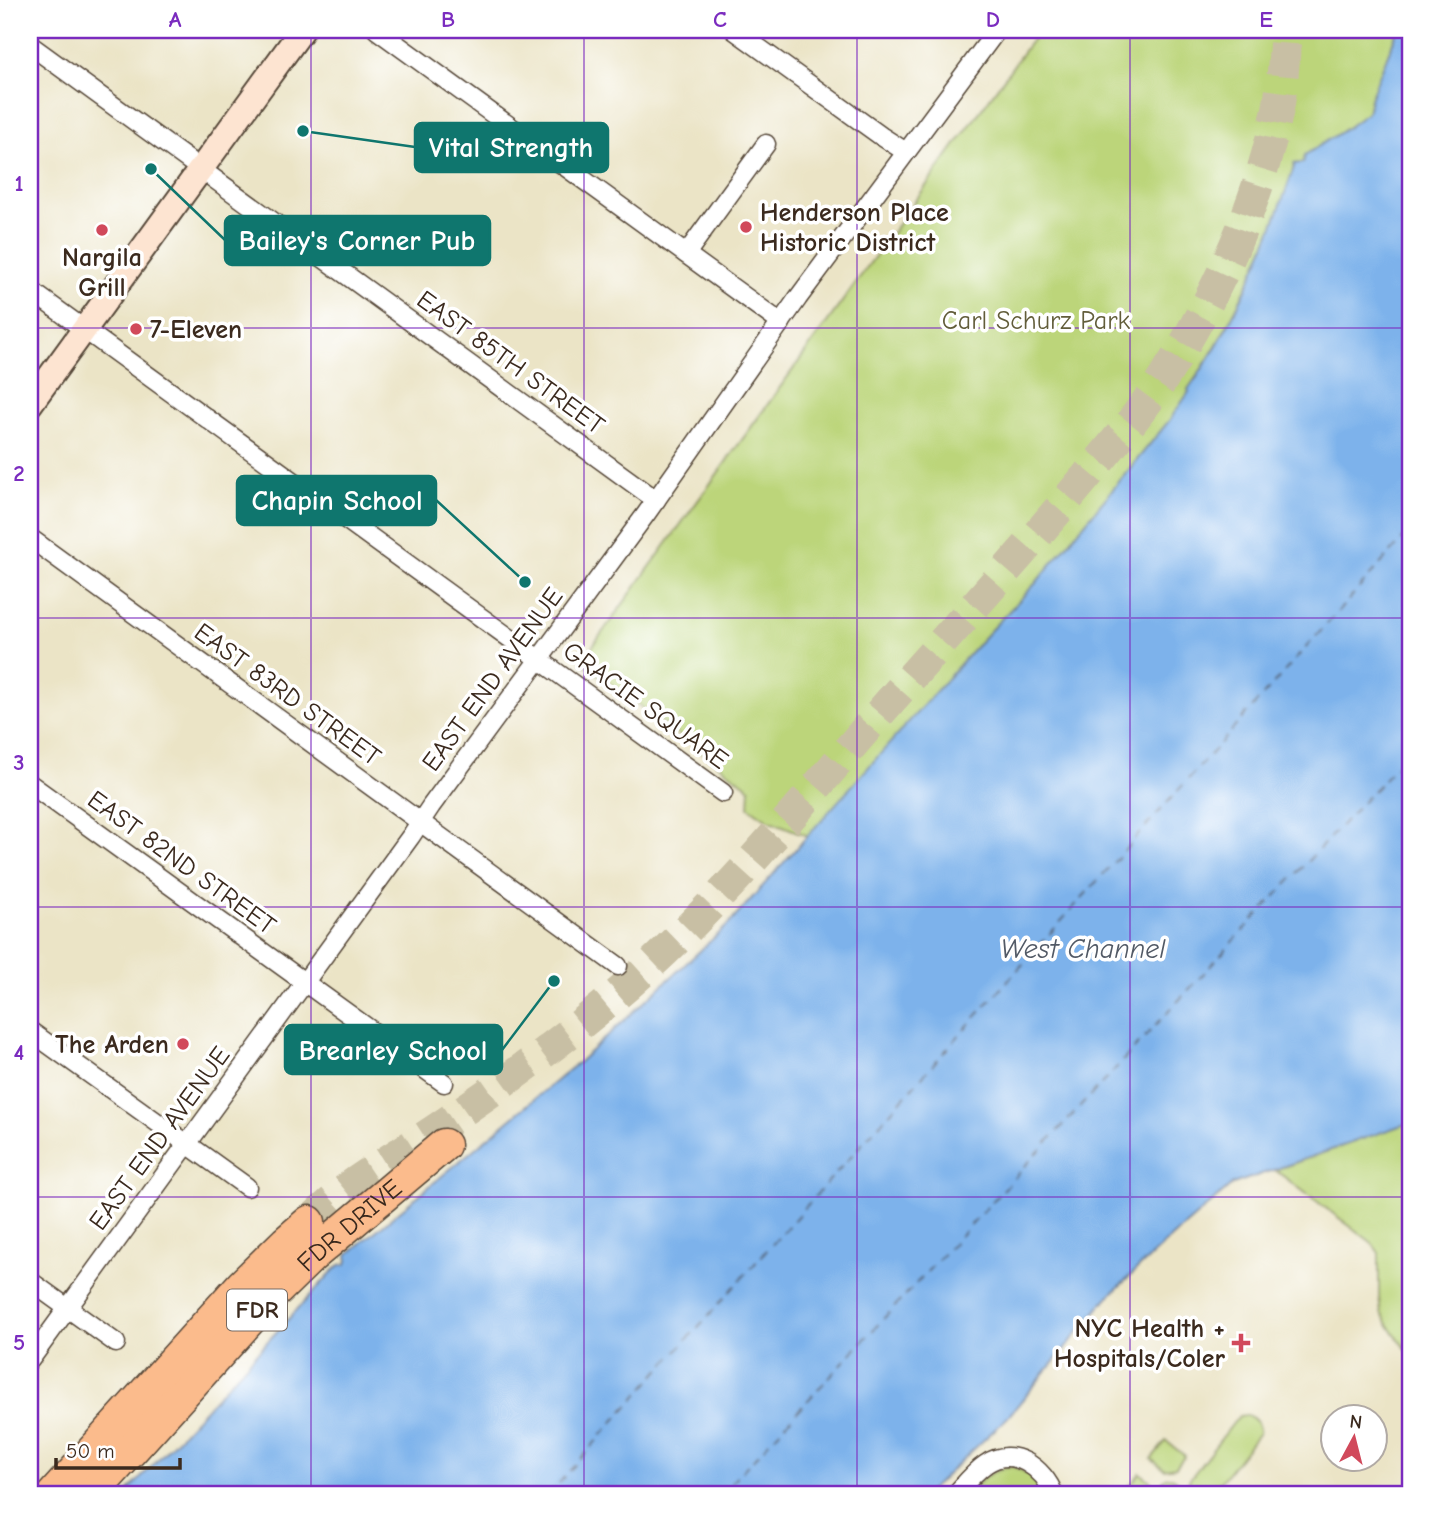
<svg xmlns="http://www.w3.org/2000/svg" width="1441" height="1525" viewBox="0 0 1441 1525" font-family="'Comic Neue',sans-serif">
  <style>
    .green { fill: #bcd57a; stroke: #7c804c; stroke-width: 2 }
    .water { fill: #7db2eb; stroke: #5c6e84; stroke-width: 2 }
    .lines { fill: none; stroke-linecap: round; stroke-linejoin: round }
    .ferry { stroke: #525a66; stroke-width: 2; stroke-dasharray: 9 7; stroke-linecap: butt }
    .motorway-tunnel { stroke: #c8bfa4; stroke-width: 32; stroke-dasharray: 32 16; stroke-linecap: butt }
    .minor-casing { stroke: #554637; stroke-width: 21 }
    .secondary-casing { stroke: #554637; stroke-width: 28 }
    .motorway-casing { stroke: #554637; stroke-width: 35 }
    .minor { stroke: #fff; stroke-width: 18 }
    .secondary { stroke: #fde4d1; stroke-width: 24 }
    .motorway { stroke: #fbbb8c; stroke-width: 32 }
    .grid { fill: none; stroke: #7b2cbf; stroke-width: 2; stroke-opacity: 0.55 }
    .poi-dot { fill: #d1495b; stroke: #fff; stroke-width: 2.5 }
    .labels { text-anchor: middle; stroke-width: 7; stroke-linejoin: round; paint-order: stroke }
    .shield { fill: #fff; stroke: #766a62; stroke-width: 2 }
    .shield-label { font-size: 24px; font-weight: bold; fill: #3b2a1e }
    .poi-label { font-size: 26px; font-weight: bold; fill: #3b2a1e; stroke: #fff; text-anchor: start }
    .park-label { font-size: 26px; fill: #625d3a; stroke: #fff }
    .street-label { font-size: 26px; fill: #3b2a1e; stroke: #fff }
    .water-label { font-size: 28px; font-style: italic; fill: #525a66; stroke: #fff }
    .leader { fill: none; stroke: #0f766e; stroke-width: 2.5 }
    .callout-dot { fill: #0f766e; stroke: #fff; stroke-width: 2.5 }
    .callout { fill: #0f766e; stroke: #0f766e; stroke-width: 2.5 }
    .callout-label { font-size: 28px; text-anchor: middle; font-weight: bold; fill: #fff }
    .neatline { fill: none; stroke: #7b2cbf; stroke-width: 2.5 }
    .grid-label { font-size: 23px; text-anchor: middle; font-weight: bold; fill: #7b2cbf }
  </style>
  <rect width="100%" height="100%" fill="#fff"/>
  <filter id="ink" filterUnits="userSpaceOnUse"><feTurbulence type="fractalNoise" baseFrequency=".0143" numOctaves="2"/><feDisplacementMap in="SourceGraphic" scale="14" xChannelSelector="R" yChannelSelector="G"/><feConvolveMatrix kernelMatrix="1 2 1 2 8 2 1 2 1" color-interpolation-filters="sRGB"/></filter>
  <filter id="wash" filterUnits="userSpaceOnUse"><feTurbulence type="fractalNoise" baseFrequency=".00686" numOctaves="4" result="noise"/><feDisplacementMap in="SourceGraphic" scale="28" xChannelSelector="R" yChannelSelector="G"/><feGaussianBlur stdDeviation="1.57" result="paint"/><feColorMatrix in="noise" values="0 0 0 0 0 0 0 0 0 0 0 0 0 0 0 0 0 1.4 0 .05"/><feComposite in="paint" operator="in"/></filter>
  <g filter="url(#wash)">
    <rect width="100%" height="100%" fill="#ebe4c6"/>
    <g class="green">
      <path d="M1039,30H1398L1370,99L1367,113L1306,158L1303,163L1294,164C1292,183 1282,203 1275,221C1252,279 1225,338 1188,389L1190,391L1169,421L1035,584L987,634L808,836L768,820L749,807L750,788L581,662Z"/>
      <polygon points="1402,1125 1411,1125 1411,1356 1392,1330 1381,1313 1379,1298 1379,1253 1371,1242 1275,1170"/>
      <path d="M1247,1415C1256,1419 1259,1423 1259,1433L1210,1495H1194L1191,1493L1189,1480L1239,1416Z"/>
      <polygon points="1166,1441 1185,1456 1176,1467 1164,1469 1151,1459"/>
      <path d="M1011,1466C1028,1472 1037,1479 1045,1495H967C982,1479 990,1470 1011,1466Z"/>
      <polygon points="1140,1473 1152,1482 1151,1495 1122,1495"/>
      <circle cx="1170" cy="1486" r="9"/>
    </g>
    <path class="water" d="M1398,30H1411V1125H1402L1233,1184L1164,1244L1107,1298L1007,1418L925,1495H125L332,1272L340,1265L346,1264L348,1261L347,1255L580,1061L729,924L987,634L1035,584L1169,421L1189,392L1188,390C1236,323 1268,244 1294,167V164L1303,163L1305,155L1347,128L1367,113L1371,96Z"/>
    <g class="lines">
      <g class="ferry">
        <polyline points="548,1495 1411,530"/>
        <polyline points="720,1495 1411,750"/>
      </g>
    </g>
  </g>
  <g filter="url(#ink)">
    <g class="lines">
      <path class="motorway-tunnel" d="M309,1222C325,1208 340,1193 357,1181C386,1161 415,1144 444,1124C507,1081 570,1035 628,985C724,901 807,796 892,699C956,626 1023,553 1085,478C1114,443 1144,409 1168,371C1219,291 1259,202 1278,109C1283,83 1284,56 1286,30"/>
      <defs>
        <g id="minor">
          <polyline points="377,30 781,323"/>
          <polyline points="734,30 881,136 906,152"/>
          <polyline points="30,45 656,500"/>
          <polyline points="686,254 766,144"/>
          <polyline points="30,290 723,793"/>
          <polyline points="30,538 618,966"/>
          <polyline points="30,784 444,1083"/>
          <polyline points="30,1031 247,1187"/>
          <polyline points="30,1281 116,1343"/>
          <polyline points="30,1360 411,836 431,806 646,514 798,298 997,30"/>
          <path d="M955,1495C964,1485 974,1472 986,1464C1013,1445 1044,1468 1054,1495"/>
        </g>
        <polyline id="secondary" points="30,404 302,30"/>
        <g id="motorway">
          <polyline points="53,1495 242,1285 286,1242 309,1222"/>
          <path id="s1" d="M91,1495L272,1295L312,1256L444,1145"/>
        </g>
      </defs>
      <use href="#minor" class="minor-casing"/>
      <use href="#secondary" class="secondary-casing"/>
      <use href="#motorway" class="motorway-casing"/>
      <use href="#minor" class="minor"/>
      <use href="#secondary" class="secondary"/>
      <use href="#motorway" class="motorway"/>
    </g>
  </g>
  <path class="grid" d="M311,30V1495M584,30V1495M857,30V1495M1130,30V1495M30,328H1411M30,618H1411M30,907H1411M30,1197H1411"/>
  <g class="poi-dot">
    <circle cx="746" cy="227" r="7"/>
    <circle cx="102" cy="230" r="7"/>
    <circle cx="136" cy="329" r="7"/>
    <circle cx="183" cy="1044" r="7"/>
    <path d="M1237.5 1332.5h7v7h7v7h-7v7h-7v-7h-7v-7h7z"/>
  </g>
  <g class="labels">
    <rect class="shield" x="227" y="1289.5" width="60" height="41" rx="5"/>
    <g class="shield-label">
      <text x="257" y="1318">FDR</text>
    </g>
    <g class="poi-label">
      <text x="760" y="221">Henderson Place<tspan x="760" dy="30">Historic District</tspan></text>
      <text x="102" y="266" text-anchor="middle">Nargila<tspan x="102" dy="30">Grill</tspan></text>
      <text x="150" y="338">7-Eleven</text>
      <text x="169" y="1053" text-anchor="end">The Arden</text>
      <text x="1225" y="1337" text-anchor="end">NYC Health +<tspan x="1225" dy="30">Hospitals/Coler</tspan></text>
    </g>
    <g class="park-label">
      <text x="1036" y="329">Carl Schurz Park</text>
    </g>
    <g class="street-label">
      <text transform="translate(511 362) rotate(36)" y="9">EAST 85TH STREET</text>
      <text transform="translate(492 679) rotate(-54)" y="9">EAST END AVENUE</text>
      <text transform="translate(288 694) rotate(36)" y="9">EAST 83RD STREET</text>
      <text transform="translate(646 705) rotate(36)" y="9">GRACIE SQUARE</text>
      <text transform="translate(182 862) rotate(36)" y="9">EAST 82ND STREET</text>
      <text transform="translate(159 1138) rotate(-54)" y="9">EAST END AVENUE</text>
      <text dy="9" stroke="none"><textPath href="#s1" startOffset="374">FDR DRIVE</textPath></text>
    </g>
    <g class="water-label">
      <text x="1083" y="958">West Channel</text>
    </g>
  </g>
  <path class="leader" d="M303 131L415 147M151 169L225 240M525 582L436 500M554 981L502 1050"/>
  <g class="callout-dot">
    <circle cx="303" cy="131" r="7"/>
    <circle cx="151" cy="169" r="7"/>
    <circle cx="525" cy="582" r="7"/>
    <circle cx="554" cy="981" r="7"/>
  </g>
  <g class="callout">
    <rect x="415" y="123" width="193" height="49" rx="7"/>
    <rect x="225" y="216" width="265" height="49" rx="7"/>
    <rect x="237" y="476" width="199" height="49" rx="7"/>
    <rect x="285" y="1025" width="217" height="49" rx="7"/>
  </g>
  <g class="callout-label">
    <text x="511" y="157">Vital Strength</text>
    <text x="357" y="250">Bailey's Corner Pub</text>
    <text x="337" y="510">Chapin School</text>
    <text x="393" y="1060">Brearley School</text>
  </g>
  <rect width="1441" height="1525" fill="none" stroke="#fff" stroke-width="77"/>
  <g transform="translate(1354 1438) rotate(7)"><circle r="33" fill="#ffffff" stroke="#b1aaa5" stroke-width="2"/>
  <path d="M0-5L12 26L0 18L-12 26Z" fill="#d1495b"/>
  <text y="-10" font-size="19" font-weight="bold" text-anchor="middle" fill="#3b2a1e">N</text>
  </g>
  <path d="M56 1458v10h124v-10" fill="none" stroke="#3b2a1e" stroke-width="3.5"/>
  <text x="66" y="1458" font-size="21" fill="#3b2a1e" stroke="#ffffff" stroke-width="5" paint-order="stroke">50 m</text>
  <rect x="38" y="38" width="1364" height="1448" class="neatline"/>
  <g class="grid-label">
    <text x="175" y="27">A</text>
    <text x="448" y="27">B</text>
    <text x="720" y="27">C</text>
    <text x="993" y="27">D</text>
    <text x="1266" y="27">E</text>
    <text x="19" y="191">1</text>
    <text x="19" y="481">2</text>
    <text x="19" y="770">3</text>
    <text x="19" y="1060">4</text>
    <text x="19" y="1350">5</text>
  </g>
</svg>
